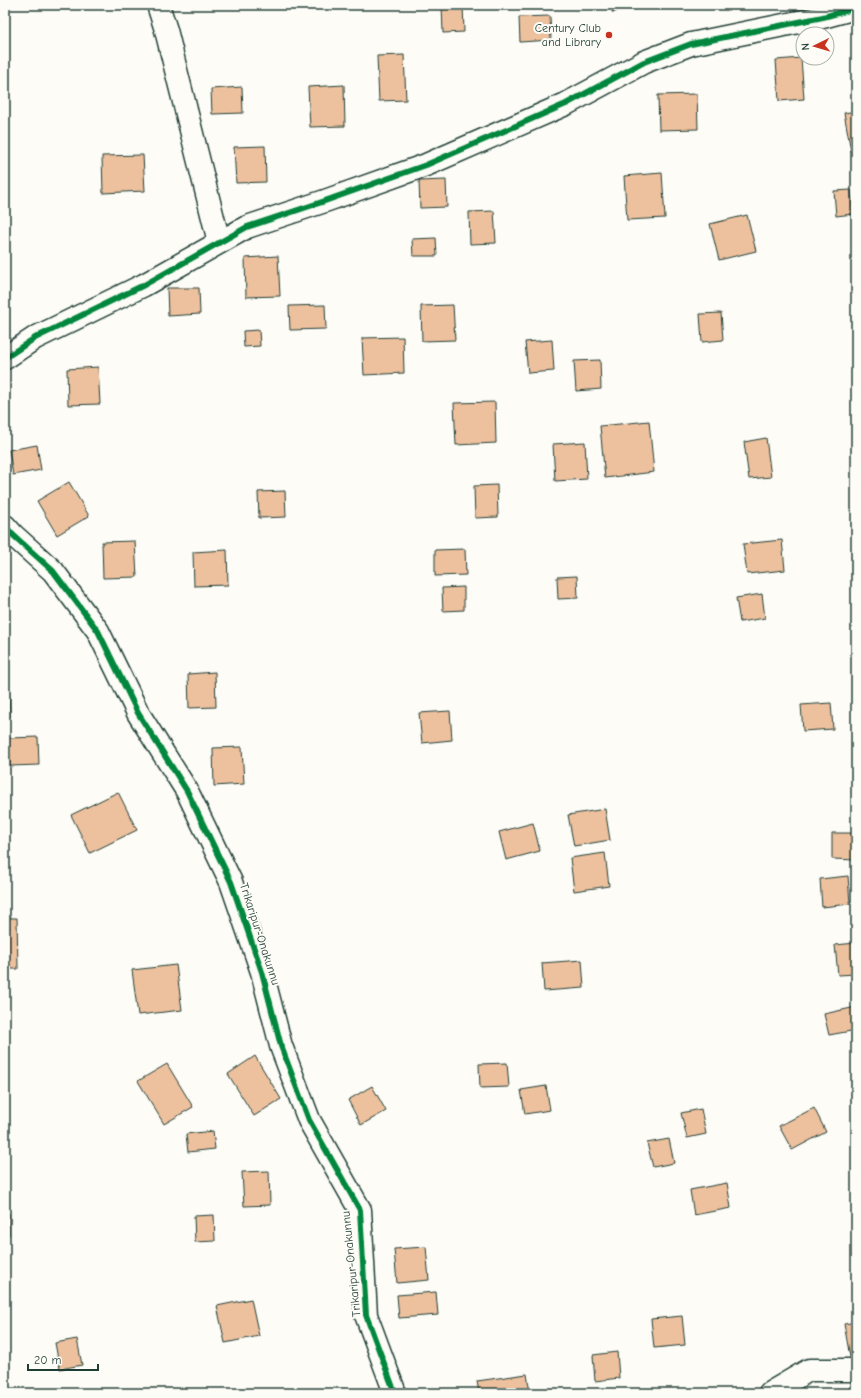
<svg xmlns="http://www.w3.org/2000/svg" width="861" height="1398" viewBox="0 0 861 1398" font-family="'Comic Neue',sans-serif">
  <style>
    .building { fill: #eec19e; stroke: #1f3d34 }
    .lines { fill: none; stroke-linecap: round; stroke-linejoin: round }
    .minor-casing { stroke: #1f3d34; stroke-width: 25 }
    .tertiary-casing { stroke: #1f3d34; stroke-width: 25 }
    .minor { stroke: #fdfcf7; stroke-width: 22 }
    .tertiary { stroke: #fdfcf7; stroke-width: 22 }
    .cycleway-casing { stroke: #fdfcf7; stroke-width: 8 }
    .cycleway { stroke: #00873e; stroke-width: 6 }
    .poi-dot { fill: #c8321e; stroke: #fdfcf7; stroke-width: 1.5 }
    .labels { text-anchor: middle; stroke-width: 4; stroke-linejoin: round; paint-order: stroke }
    .poi-label { font-size: 12px; fill: #1f3d34; stroke: #fdfcf7; text-anchor: end }
    .street-label { font-size: 12px; fill: #1f3d34; stroke: #fdfcf7 }
  </style>
  <rect width="100%" height="100%" fill="#fdfcf7"/>
  <filter id="ink" filterUnits="userSpaceOnUse"><feTurbulence type="fractalNoise" baseFrequency=".025" numOctaves="2"/><feDisplacementMap in="SourceGraphic" scale="8" xChannelSelector="R" yChannelSelector="G"/><feConvolveMatrix kernelMatrix="1 2 1 2 8 2 1 2 1" color-interpolation-filters="sRGB"/></filter>
  <g filter="url(#ink)">
    <g class="building">
      <polygon points="442,5 463,5 464,32 443,33"/>
      <polygon points="609,5 628,5 613,13"/>
      <polygon points="550,16 551,40 520,42 519,17"/>
      <polygon points="404,55 406,100 379,101 377,56"/>
      <polygon points="801,58 804,99 779,101 776,60"/>
      <polygon points="344,85 345,126 310,127 308,87"/>
      <polygon points="242,87 243,113 212,114 211,89"/>
      <polygon points="697,94 698,129 659,130 658,95"/>
      <polygon points="856,111 856,150 851,151 844,113"/>
      <polygon points="265,146 266,182 236,183 234,147"/>
      <polygon points="143,155 145,191 103,193 102,156"/>
      <polygon points="662,173 665,218 627,220 624,176"/>
      <polygon points="446,180 447,207 420,208 419,181"/>
      <polygon points="851,190 853,214 836,216 834,191"/>
      <polygon points="494,211 496,243 470,244 469,212"/>
      <polygon points="747,215 756,251 719,260 710,224"/>
      <polygon points="436,238 437,256 413,256 412,239"/>
      <polygon points="278,256 280,296 246,297 245,258"/>
      <polygon points="167,288 199,288 200,314 168,316"/>
      <polygon points="325,305 326,329 290,330 289,306"/>
      <polygon points="453,305 455,340 422,341 421,306"/>
      <polygon points="721,313 723,340 702,342 700,314"/>
      <polygon points="259,330 260,346 244,347 243,331"/>
      <polygon points="403,337 404,373 364,375 362,338"/>
      <polygon points="552,340 554,371 528,373 525,342"/>
      <polygon points="600,360 601,389 576,391 574,361"/>
      <polygon points="98,367 100,404 68,405 67,369"/>
      <polygon points="495,402 496,443 456,445 454,403"/>
      <polygon points="649,421 654,472 605,478 600,426"/>
      <polygon points="766,438 771,477 749,479 744,442"/>
      <polygon points="585,442 587,479 555,481 553,444"/>
      <polygon points="37,445 41,470 13,475 9,450"/>
      <polygon points="69,482 89,516 57,535 37,501"/>
      <polygon points="497,485 498,517 475,518 474,486"/>
      <polygon points="285,491 286,517 259,518 258,492"/>
      <polygon points="782,540 785,570 747,574 743,544"/>
      <polygon points="135,541 137,577 103,578 102,542"/>
      <polygon points="465,549 466,575 435,576 435,550"/>
      <polygon points="227,550 228,585 194,586 193,552"/>
      <polygon points="577,576 578,598 558,599 557,577"/>
      <polygon points="464,587 464,610 443,611 442,588"/>
      <polygon points="762,594 765,618 740,622 736,598"/>
      <polygon points="215,672 216,707 189,708 188,674"/>
      <polygon points="5,693 9,693 10,717 5,717"/>
      <polygon points="831,703 833,729 803,731 801,705"/>
      <polygon points="450,711 452,740 422,743 419,713"/>
      <polygon points="38,737 39,765 10,766 9,738"/>
      <polygon points="242,747 244,784 214,786 213,748"/>
      <polygon points="118,792 137,830 90,853 71,815"/>
      <polygon points="605,809 610,840 574,846 568,815"/>
      <polygon points="533,823 540,851 506,860 499,832"/>
      <polygon points="832,833 856,833 856,860 832,859"/>
      <polygon points="605,853 609,886 574,891 570,858"/>
      <polygon points="848,876 850,904 822,907 820,879"/>
      <polygon points="5,918 17,918 18,969 5,969"/>
      <polygon points="856,943 856,974 838,975 835,945"/>
      <polygon points="582,960 584,988 544,991 542,963"/>
      <polygon points="176,965 182,1010 138,1015 132,970"/>
      <polygon points="856,1007 856,1030 829,1035 824,1014"/>
      <polygon points="255,1056 281,1099 254,1116 228,1074"/>
      <polygon points="507,1063 509,1087 480,1088 479,1064"/>
      <polygon points="167,1064 193,1107 164,1124 138,1081"/>
      <polygon points="372,1086 386,1111 361,1125 348,1100"/>
      <polygon points="546,1086 550,1110 525,1114 521,1090"/>
      <polygon points="814,1108 826,1132 792,1150 779,1126"/>
      <polygon points="701,1109 706,1134 687,1138 681,1113"/>
      <polygon points="213,1131 215,1149 188,1152 186,1134"/>
      <polygon points="669,1139 674,1163 653,1167 647,1143"/>
      <polygon points="269,1171 270,1205 244,1206 242,1172"/>
      <polygon points="727,1183 731,1208 694,1215 690,1190"/>
      <rect x="5" y="1214" width="4" height="21"/>
      <polygon points="214,1215 215,1241 195,1242 194,1216"/>
      <polygon points="426,1247 429,1280 397,1283 394,1249"/>
      <polygon points="436,1292 438,1315 399,1318 397,1295"/>
      <polygon points="251,1299 259,1336 225,1343 217,1306"/>
      <polygon points="682,1316 685,1345 654,1348 651,1319"/>
      <polygon points="856,1322 856,1356 850,1357 844,1324"/>
      <polygon points="77,1339 82,1365 60,1369 55,1343"/>
      <polygon points="617,1352 619,1378 595,1381 593,1355"/>
      <polygon points="527,1374 530,1393 479,1393 477,1381"/>
    </g>
    <g class="lines">
      <defs>
        <g id="minor">
          <polyline points="158,5 166,30 219,242"/>
          <polyline points="5,358 35,338 144,285 247,227 322,202 426,165 566,104 644,62 691,44 823,17 856,8"/>
          <polyline points="770,1393 809,1370 856,1370"/>
        </g>
        <polyline id="tertiary" points="5,526 13,535 53,571 98,631 138,713 187,791 231,882 262,972 281,1046 309,1120 360,1210 366,1315 395,1393"/>
      </defs>
      <use href="#minor" class="minor-casing"/>
      <use href="#tertiary" class="tertiary-casing"/>
      <use href="#minor" class="minor"/>
      <use href="#tertiary" class="tertiary"/>
      <defs>
        <g id="cycleway">
          <polyline points="5,358 35,338 144,285 247,227 322,202 426,165 566,104 644,62 691,44 823,17 856,8"/>
          <polyline points="5,526 13,535 53,571 98,631 138,713 187,791 231,882 262,972 281,1046 309,1120 360,1210 366,1315 395,1393"/>
        </g>
      </defs>
      <use href="#cycleway" class="cycleway-casing"/>
      <use href="#cycleway" class="cycleway"/>
    </g>
  </g>
  <circle class="poi-dot" cx="609" cy="35" r="4"/>
  <g class="labels">
    <g class="poi-label">
      <text x="601" y="32">Century Club<tspan x="601" dy="14">and Library</tspan></text>
    </g>
    <g class="street-label">
      <text transform="translate(260 934) rotate(72)" y="4">Trikaripur-Onakunnu</text>
      <text transform="translate(351 1264) rotate(-96)" y="4">Trikaripur-Onakunnu</text>
    </g>
  </g>
  <rect width="861" height="1398" fill="none" stroke="#fdfcf7" stroke-width="20"/>
  <rect x="10" y="10" width="841" height="1378" fill="none" stroke="#1f3d34" stroke-width="1.5" filter="url(#ink)"/>
  <g transform="translate(815 46) rotate(265)"><circle r="19" fill="#fdfcf7" stroke="#a4b0a9"/>
  <path d="M0-3L7 15L0 10L-7 15Z" fill="#c8321e"/>
  <text y="-6" font-size="11" font-weight="bold" text-anchor="middle" fill="#1f3d34">N</text>
  </g>
  <path d="M28 1364v6h70v-6" fill="none" stroke="#1f3d34" stroke-width="2"/>
  <text x="34" y="1364" font-size="12" fill="#1f3d34" stroke="#fdfcf7" stroke-width="3" paint-order="stroke">20 m</text>
</svg>
